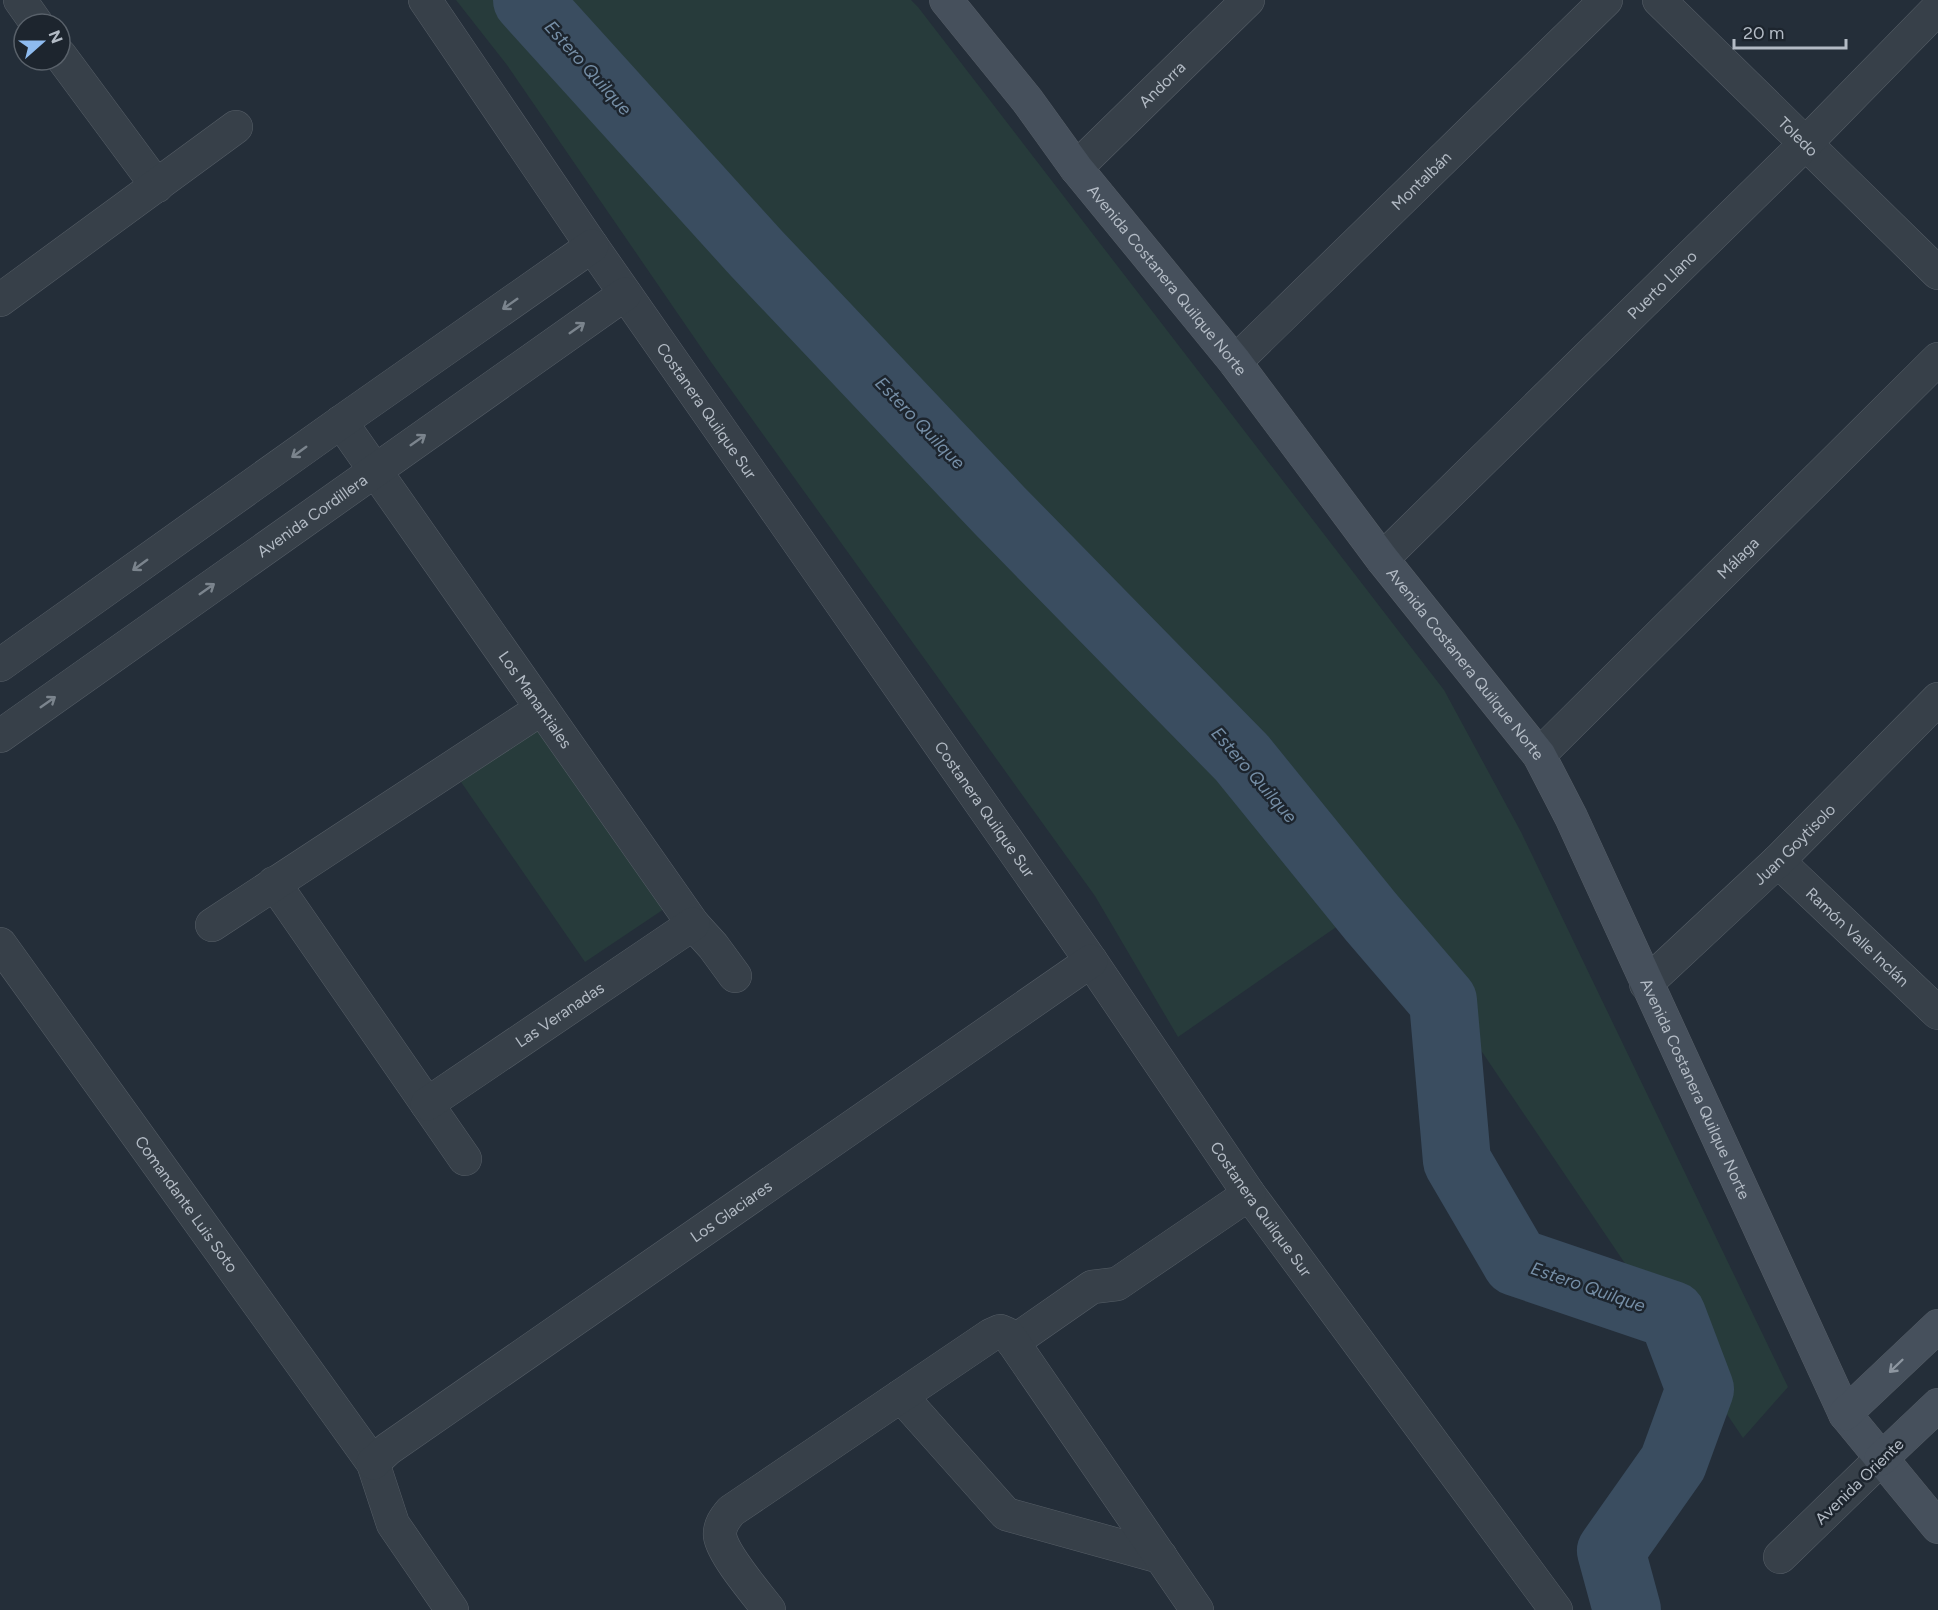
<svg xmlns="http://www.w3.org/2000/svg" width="1938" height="1610" viewBox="0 0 1938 1610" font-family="Figtree,sans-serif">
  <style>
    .green { fill: #273b3b }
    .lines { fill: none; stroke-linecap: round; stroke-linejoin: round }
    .river { stroke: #3a4d60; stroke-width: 68 }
    .street-casing { stroke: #565e67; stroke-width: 34 }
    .secondary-casing { stroke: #565e67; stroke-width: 34 }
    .street { stroke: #374049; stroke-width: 33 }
    .secondary { stroke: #46505c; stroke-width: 33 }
    .oneway { stroke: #7b848d }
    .oneway2 { stroke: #8d96a0 }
    .labels { text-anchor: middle; stroke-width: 5; stroke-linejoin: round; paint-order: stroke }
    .street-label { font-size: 16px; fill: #b3bbc5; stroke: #1d252e }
    .water-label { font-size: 18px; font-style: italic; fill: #758ea6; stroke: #1d252e }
  </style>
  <rect width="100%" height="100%" fill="#242e39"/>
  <g class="green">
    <polygon points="456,0 911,0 918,7 1444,690 1521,832 1788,1387 1743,1438 1378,898 1178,1037 1095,896 711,362 507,65"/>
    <polygon points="540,726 664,909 585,962 461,782"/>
  </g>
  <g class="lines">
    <polyline class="river" points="527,0 756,253 999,510 1242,758 1371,917 1443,1001 1457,1161 1516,1262 1672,1315 1700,1389 1673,1463 1611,1551 1627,1610"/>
    <defs>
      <g id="street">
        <polyline points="20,0 37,24"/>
        <path id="s1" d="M425,0L592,246L1091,961L1249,1194L1556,1610"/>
        <path id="s2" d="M1659,0L1938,273"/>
        <polyline points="60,55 157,186"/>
        <path id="s3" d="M1076,168L1248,0"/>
        <polyline points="0,300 236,127"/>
        <path id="s4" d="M1235,362L1606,0"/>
        <path id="s5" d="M341,422L693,924L713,946L735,976"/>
        <path id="s6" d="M1382,559L1806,143L1938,8"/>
        <polyline points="0,665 341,422 592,246"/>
        <path id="s7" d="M0,736L625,294"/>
        <path id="s8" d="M1539,755L1938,359"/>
        <path id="s9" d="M1778,861L1938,1013"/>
        <polyline points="274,883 465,1159"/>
        <polyline points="212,925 541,709"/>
        <path id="s10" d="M0,944L373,1463L393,1524L452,1610"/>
        <path id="s11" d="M1646,984L1778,861L1938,699"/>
        <path id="s12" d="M427,1104L693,924"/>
        <polyline points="1013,1342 1092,1287 1117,1284 1249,1194"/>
        <polyline points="901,1396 1006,1514 1161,1557"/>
        <path id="s13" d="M373,1463L388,1449L1091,961"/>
        <polyline points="1780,1557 1881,1459"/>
        <path d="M769,1610C756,1593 723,1555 720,1536C719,1526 725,1518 731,1511L991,1335L1000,1331L1007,1334L1013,1342L1197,1610"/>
      </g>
      <g id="secondary">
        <path id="s14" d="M946,0L1027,100L1076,168L1235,362L1382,559L1539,755L1571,817L1845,1414L1938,1527"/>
        <polyline points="1845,1414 1938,1326"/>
        <polyline points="1881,1459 1938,1405"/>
      </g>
    </defs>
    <use href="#street" class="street-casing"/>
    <use href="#secondary" class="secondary-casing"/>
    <use href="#street" class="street"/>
    <use href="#secondary" class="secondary"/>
  </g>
  <defs><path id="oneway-shaft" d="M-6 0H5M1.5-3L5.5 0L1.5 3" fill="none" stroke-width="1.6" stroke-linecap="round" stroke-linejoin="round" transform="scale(1.5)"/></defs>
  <g class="oneway">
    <use href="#oneway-shaft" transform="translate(510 304) rotate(145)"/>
    <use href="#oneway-shaft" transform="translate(577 328) rotate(-35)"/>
    <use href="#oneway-shaft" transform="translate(418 440) rotate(-35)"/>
    <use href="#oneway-shaft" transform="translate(299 452) rotate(144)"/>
    <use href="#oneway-shaft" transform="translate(140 565) rotate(144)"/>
    <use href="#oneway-shaft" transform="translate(207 589) rotate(-35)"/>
    <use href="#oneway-shaft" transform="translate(48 702) rotate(-35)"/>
  </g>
  <use class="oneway2" href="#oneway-shaft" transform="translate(1896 1366) rotate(136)"/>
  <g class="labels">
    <g class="street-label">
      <text dy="6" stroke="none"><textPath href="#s3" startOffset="120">Andorra</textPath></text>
      <text dy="6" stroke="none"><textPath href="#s2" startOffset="195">Toledo</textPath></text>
      <text dy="6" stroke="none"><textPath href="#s4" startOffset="260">Montalbán</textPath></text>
      <text dy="6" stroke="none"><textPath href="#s14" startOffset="357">Avenida Costanera Quilque Norte</textPath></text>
      <text dy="6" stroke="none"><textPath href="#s6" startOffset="392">Puerto Llano</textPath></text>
      <text dy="6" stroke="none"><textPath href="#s1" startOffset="498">Costanera Quilque Sur</textPath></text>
      <text dy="6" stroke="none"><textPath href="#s7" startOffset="382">Avenida Cordillera</textPath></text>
      <text dy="6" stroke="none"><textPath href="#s8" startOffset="280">Málaga</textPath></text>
      <text dy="6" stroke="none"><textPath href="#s14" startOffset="843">Avenida Costanera Quilque Norte</textPath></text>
      <text dy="6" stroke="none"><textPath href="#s5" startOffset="339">Los Manantiales</textPath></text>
      <text dy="6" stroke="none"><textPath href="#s1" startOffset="984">Costanera Quilque Sur</textPath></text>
      <text dy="6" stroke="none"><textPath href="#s11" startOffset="204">Juan Goytisolo</textPath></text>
      <text dy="6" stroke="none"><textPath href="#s9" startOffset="110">Ramón Valle Inclán</textPath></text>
      <text dy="6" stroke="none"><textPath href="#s12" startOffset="160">Las Veranadas</textPath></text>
      <text dy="6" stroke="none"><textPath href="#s14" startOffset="1329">Avenida Costanera Quilque Norte</textPath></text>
      <text dy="6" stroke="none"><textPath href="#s10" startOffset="320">Comandante Luis Soto</textPath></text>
      <text dy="6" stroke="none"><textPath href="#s1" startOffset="1470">Costanera Quilque Sur</textPath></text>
      <text dy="6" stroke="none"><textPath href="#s13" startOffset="438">Los Glaciares</textPath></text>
      <text transform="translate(1859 1481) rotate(-44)" y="6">Avenida Oriente</text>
    </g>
    <g class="water-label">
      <text transform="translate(588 68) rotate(48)" y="6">Estero Quilque</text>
      <text transform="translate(920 423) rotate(46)" y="6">Estero Quilque</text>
      <text transform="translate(1254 775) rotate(49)" y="6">Estero Quilque</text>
      <text transform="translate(1588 1287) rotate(19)" y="6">Estero Quilque</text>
    </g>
  </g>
  <g transform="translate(42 42) rotate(69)"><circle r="28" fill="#1d252e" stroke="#59616a" stroke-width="1.5"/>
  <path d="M0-4.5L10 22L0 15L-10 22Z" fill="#8ebbef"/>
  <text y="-9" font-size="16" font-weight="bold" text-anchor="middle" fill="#b3bbc5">N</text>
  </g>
  <path d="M1734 39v9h112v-9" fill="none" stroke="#b3bbc5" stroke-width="3"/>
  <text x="1743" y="39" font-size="18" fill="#b3bbc5" stroke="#1d252e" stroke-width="4.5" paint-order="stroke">20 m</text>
</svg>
